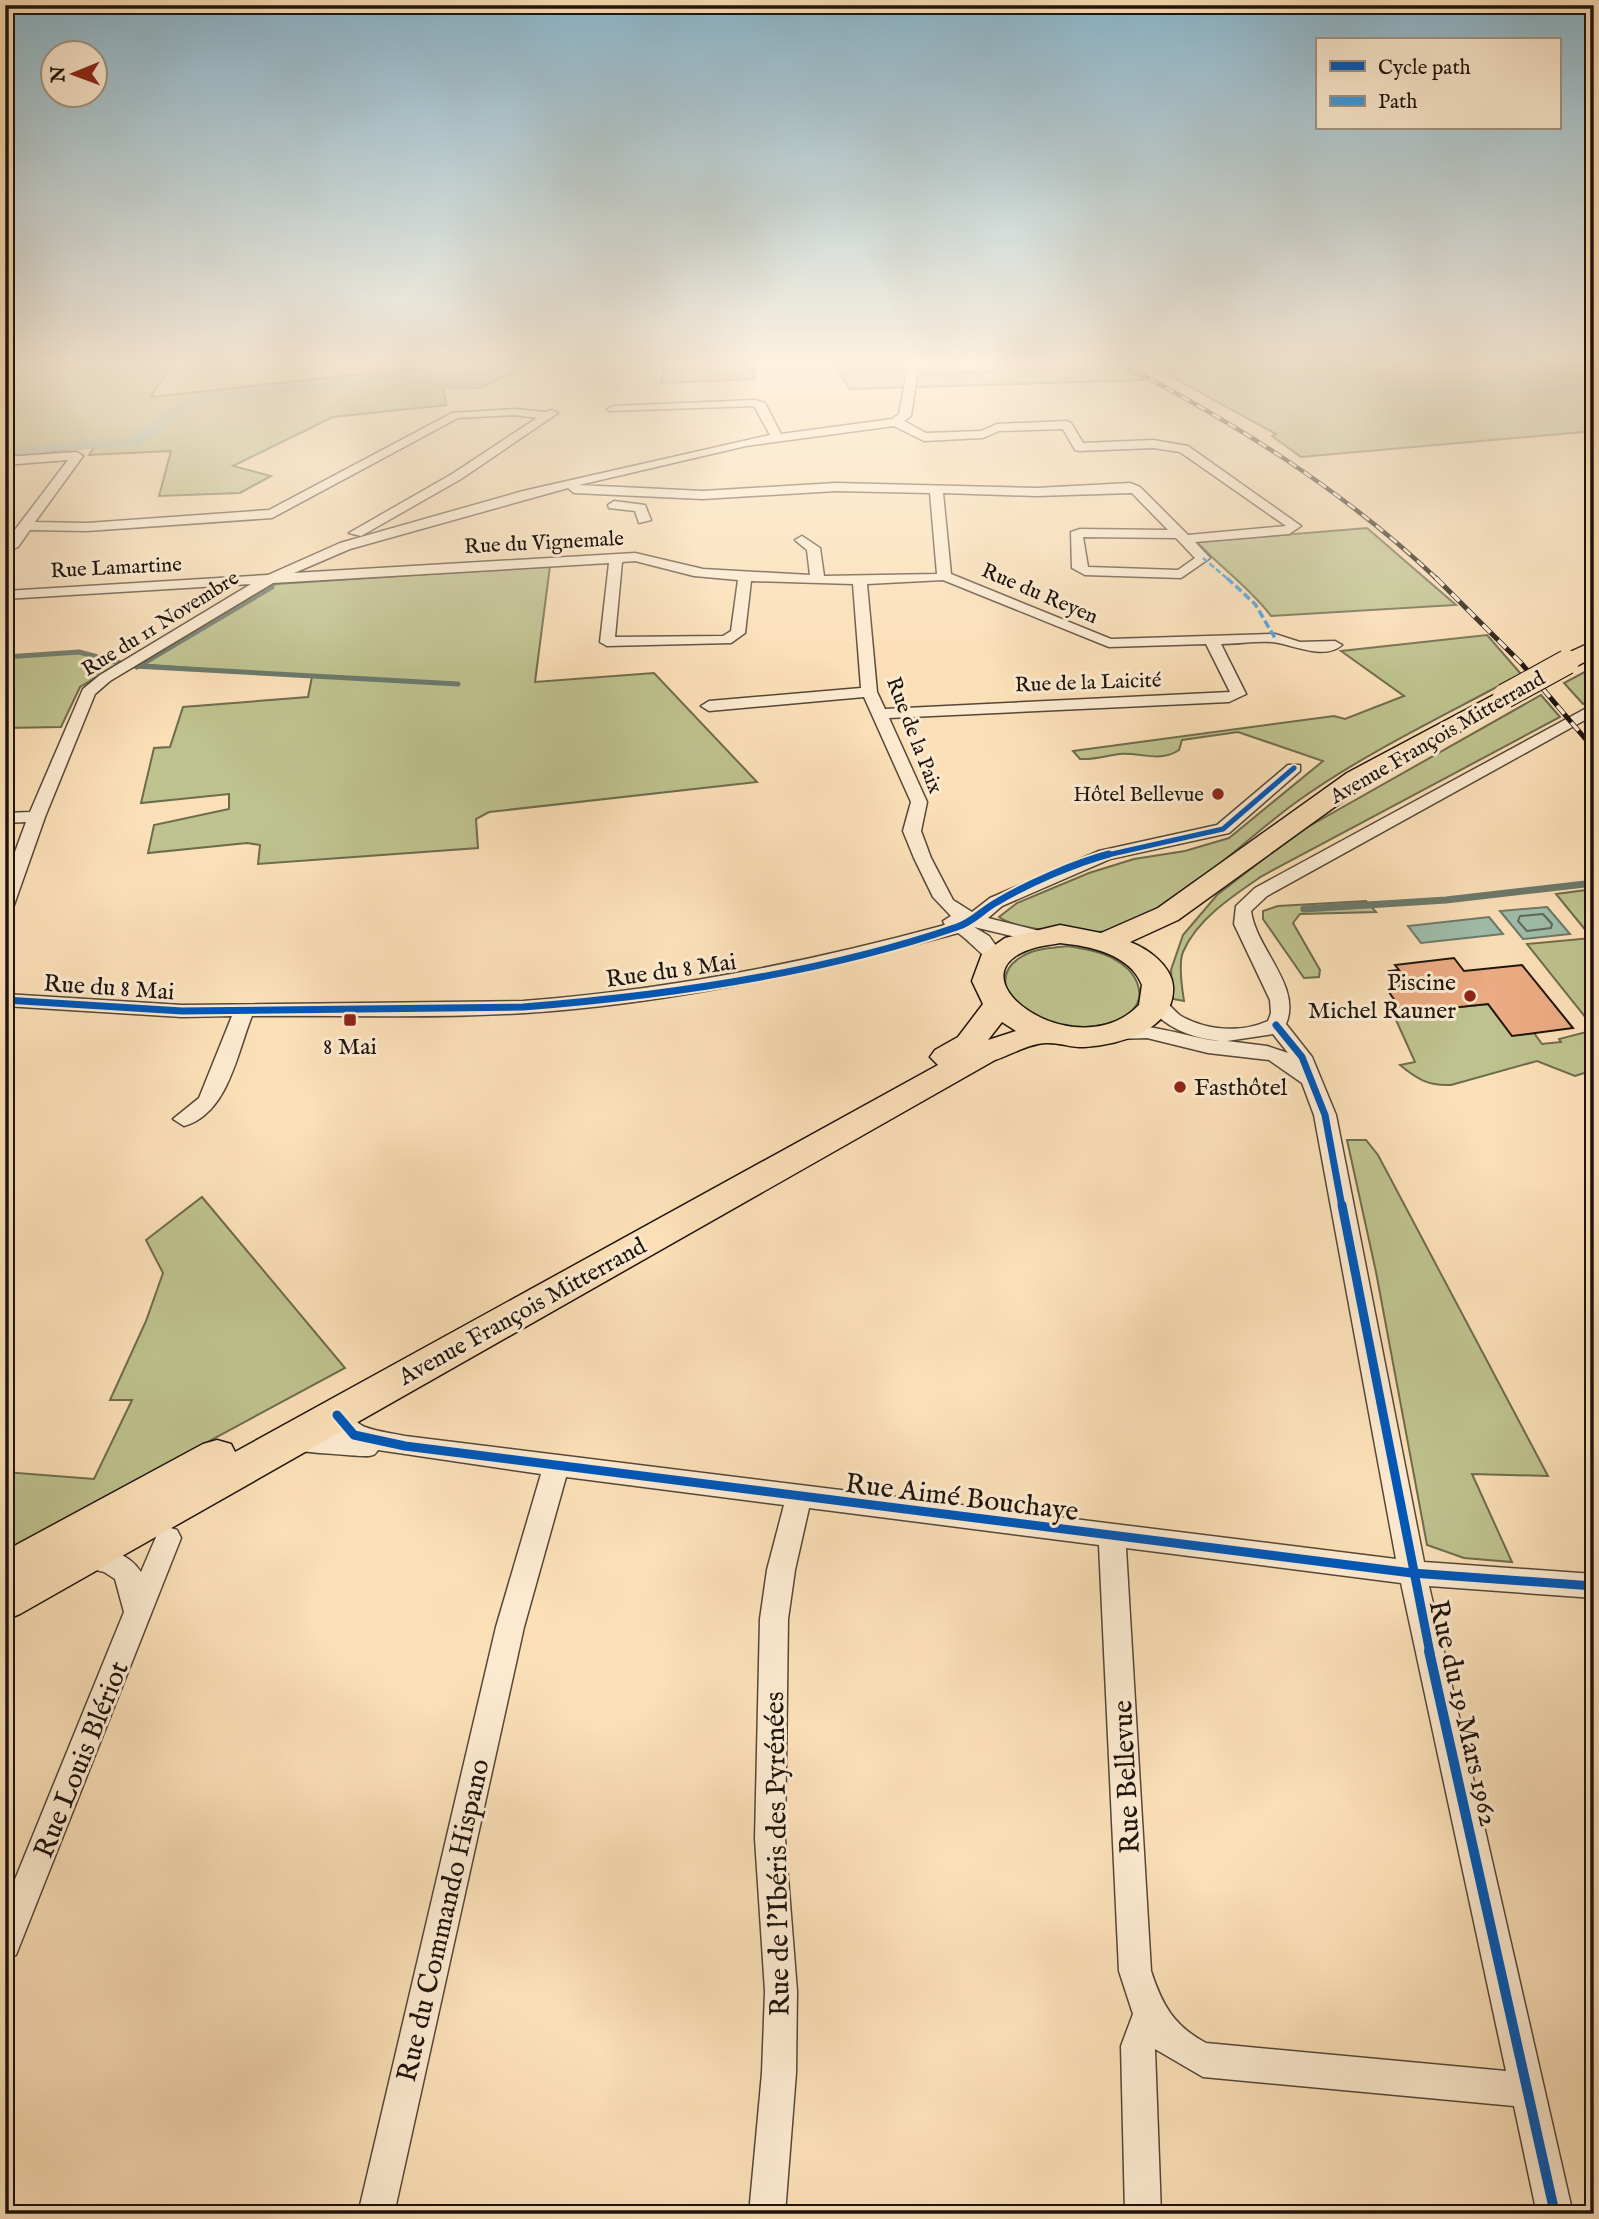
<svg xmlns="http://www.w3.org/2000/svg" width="1599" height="2219" viewBox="0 0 1599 2219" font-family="'IM FELL English',serif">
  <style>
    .green { fill: #bec28e; stroke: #6e6b4d; stroke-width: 2 }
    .water { fill: #9fbdaa; stroke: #6b796b; stroke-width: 2 }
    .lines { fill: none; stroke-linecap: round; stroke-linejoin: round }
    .shore { stroke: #5e685b; stroke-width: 2 }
    .stream-far1 { stroke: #6b796b; stroke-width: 5 }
    .stream { stroke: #6b796b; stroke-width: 7 }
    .canal { fill: #9fbdaa; fill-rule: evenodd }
    .building { fill: #ebab83; stroke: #1e140c; stroke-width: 2 }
    .street-casing { stroke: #554737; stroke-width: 3 }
    .primary-casing { stroke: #1e140c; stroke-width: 3 }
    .street { fill: #fcead0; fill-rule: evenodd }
    .primary { fill: #fbdfb7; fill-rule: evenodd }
    .rail-far1-casing { stroke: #1e140c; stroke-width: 4.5 }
    .rail-casing { stroke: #1e140c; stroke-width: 5 }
    .rail-far1 { stroke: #fcead0; stroke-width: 2.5; stroke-dasharray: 9; stroke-linecap: butt }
    .rail { stroke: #fcead0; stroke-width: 3.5; stroke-dasharray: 11; stroke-linecap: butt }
    .primary-bridge-casing { stroke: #1e140c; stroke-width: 26; stroke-linecap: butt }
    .primary-bridge { stroke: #fbdfb7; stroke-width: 24 }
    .quiet-far1 { stroke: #3c9ade; stroke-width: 2.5; stroke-dasharray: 6 2.5; stroke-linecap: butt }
    .quiet { stroke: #3c9ade; stroke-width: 3.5; stroke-dasharray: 8 3.5; stroke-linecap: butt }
    .cycleway-far3-casing { stroke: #fcead0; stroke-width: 9 }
    .cycleway-far2-casing { stroke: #fcead0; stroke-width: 11 }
    .cycleway-far1-casing { stroke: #fcead0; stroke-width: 13 }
    .cycleway-casing { stroke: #fcead0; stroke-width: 15 }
    .cycleway-far3 { stroke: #0057b8; stroke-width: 5 }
    .cycleway-far2 { stroke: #0057b8; stroke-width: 7 }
    .cycleway-far1 { stroke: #0057b8; stroke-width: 9 }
    .cycleway { stroke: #0057b8; stroke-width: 10 }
    .poi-dot { fill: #8f2418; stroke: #fcead0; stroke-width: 2.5 }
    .labels { text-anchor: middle; stroke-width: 6; stroke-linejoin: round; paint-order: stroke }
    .far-street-label { font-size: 21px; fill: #1e140c; stroke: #fcead0 }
    .far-poi-label { font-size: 21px; fill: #1e140c; stroke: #fcead0; text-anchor: end }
    .street-label { font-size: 24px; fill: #1e140c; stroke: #fcead0 }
    .poi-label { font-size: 24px; fill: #1e140c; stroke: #fcead0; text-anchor: end }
    .near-street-label { font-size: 28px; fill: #1e140c; stroke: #fcead0 }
  </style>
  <rect width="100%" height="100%" fill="#fbdfb7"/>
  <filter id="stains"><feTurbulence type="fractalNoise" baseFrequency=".00286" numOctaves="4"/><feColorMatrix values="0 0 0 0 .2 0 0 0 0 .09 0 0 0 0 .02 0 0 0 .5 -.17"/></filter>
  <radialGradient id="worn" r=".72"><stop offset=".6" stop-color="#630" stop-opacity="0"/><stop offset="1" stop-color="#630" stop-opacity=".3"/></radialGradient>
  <g class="green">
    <polygon points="5,362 173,362 151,397 407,369 476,375 513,362 537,362 480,388 443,387 446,405 333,417 233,466 271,476 240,493 159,496 171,451 89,455 94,447 5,456"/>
    <polygon points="665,362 754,362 754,379 661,383"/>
    <polygon points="832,362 908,362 907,374 1108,367 1101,362 1110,362 1146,380 850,389"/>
    <polygon points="1145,362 1594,362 1594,431 1301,457 1272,436 1276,434"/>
    <path d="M1367,528L1456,605L1271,616C1250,588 1221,568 1197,542Z"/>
    <polygon points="550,566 535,682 654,673 757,782 489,812 476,819 478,848 258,864 260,845 247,843 148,853 154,825 229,809 229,794 141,803 154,748 170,747 183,707 308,697 312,677 137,664 276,584"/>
    <path d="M1487,635L1521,674C1446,715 1364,753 1295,803C1243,841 1190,896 1134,925C1109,938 1020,933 999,917L1017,903L1089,873L1134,859L1185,851L1229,838L1323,761L1238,732L1182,740L1179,750C1160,763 1140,752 1119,754C1105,756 1094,760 1080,759L1073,751L1334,716L1345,719L1404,696L1341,651Z"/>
    <polygon points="79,652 120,663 80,687 61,727 5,728 5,657"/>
    <polygon points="1594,667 1594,698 1583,704 1564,683"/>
    <path d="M1541,695L1560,717L1262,876C1234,895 1197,919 1183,952C1178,964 1182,988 1184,1001L1173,999L1171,970L1183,935L1217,895L1297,833Z"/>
    <polygon points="1594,889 1594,1028 1527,944 1592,938 1556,894"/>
    <polygon points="1366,901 1376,912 1300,914 1293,923 1320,970 1319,977 1304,978 1263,919 1263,911 1278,906"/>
    <path d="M1068,946C1084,949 1100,951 1114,959C1135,969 1151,997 1128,1014C1117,1024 1102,1025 1088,1027C1075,1029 1057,1028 1045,1022C1037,1019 1030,1013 1022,1008C1002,995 998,971 1021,957C1035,948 1052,948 1068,946Z"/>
    <path d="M1488,1004L1512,1035L1534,1033L1542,1044L1561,1042L1559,1039L1594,1030V1070L1575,1076L1537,1061L1451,1085C1428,1086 1417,1079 1400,1065L1415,1062L1396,1020L1403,1013Z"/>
    <polygon points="1347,1140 1366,1140 1378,1155 1548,1476 1472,1474 1512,1562 1464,1558 1427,1545 1376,1272"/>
    <polygon points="202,1197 345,1368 5,1551 5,1472 94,1479 132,1400 110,1400 146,1321 163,1273 146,1240"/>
  </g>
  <g class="water">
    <polygon points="1547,907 1570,934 1523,939 1500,911"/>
    <polygon points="1489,917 1503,934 1421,943 1408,926"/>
  </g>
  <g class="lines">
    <polygon class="shore" points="1543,914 1552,924 1551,928 1527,931 1518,921 1520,916"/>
    <g class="stream-far1">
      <polyline points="5,657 79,652 120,663"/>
      <polyline points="134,666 458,684"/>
      <polyline points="137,667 272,587"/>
    </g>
    <polyline class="stream" points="1304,909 1446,900 1594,883"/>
    <g class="canal">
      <polygon points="518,362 534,362 476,388 437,387 403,379 205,403 185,411 156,436 138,446 53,451 5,459 5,451 53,443 130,439 175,405 204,395 403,371 437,379 474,380"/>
      <polygon points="1225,362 1246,362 1291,372 1432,392 1517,374 1540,389 1594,379 1594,387 1540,397 1530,395 1516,382 1432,400 1291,380"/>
    </g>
  </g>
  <polygon class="building" points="1454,958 1464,971 1522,965 1573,1028 1512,1036 1488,1004 1403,1013 1387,989 1401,987 1389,971 1399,970 1395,965"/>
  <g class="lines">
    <defs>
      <g id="street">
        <path d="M909,362H919L911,416L904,421L926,433L981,431L997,424L1067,421L1071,423L1083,443L1153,440L1188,446L1301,526L1289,534L1195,542L1210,558L1181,578L1085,575L1072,568L1071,532L1080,529L1168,530L1132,493L1036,496L943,493L951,574L1111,639L1275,634L1300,642L1335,641L1342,645C1324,661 1292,644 1272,642C1255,641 1237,644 1221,644L1246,694L1229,702L889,718L927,802L921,831L931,858L953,900L972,912L990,898L1099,851L1217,825L1288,765H1300V771L1229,833L1110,859L1002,906L988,918L1044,932L1046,936L1037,942L974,927L989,936L1004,957L995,963C987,961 969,940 958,933C832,967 705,996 574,1009C468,1020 359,1015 252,1016C237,1053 228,1114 184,1126L173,1119L199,1098L232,1016L182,1017L5,1006V994L182,1005L523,1001C667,990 806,963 945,925L943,921L951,916L933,897L914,858L903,831L911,802L864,697L709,711L701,706L709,701L861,688L853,584L751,581L745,633L731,643L607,646L600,642L609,563L273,583L110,681L95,694L45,817L14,905L5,910V879L26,822L5,823V813L30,812L83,689L100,675L251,584L5,599V591L268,575L340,543L523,491L770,435L754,406L609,411L607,409L613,406L755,400L765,403L781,434L892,419L899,414ZM894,426L924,441L983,438L999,431L1063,429L1075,450L1079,451L1153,448L1180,452L1286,526L1188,535L1140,487L1130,483L1036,488L836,483L703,491L579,485L746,446ZM568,488L574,493L703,499L836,491L930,493L937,574L824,576L820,548L802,536L795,540L807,550L810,575L703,569L635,553L294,573L350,549ZM1083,537L1176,538L1195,558L1178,570L1088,567ZM635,561L694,576L738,580L731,631L723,636L615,637L622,562ZM943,580L1109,647L1206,644L1230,692L885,709L877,692L867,584Z"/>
        <polygon points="515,409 546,412 552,410 558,413 461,479 361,536 349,533 452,474 537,418 515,415 458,418 272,518 87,531 30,530 18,547 5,552 5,543 68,460 5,465 5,457 77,452 83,456 35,522 87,523 269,510 452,413"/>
        <polygon points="614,501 645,505 651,520 639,523 635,511 609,508 608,505"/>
        <path d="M1594,704V715L1267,896L1251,911C1256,949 1302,986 1286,1024L1312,1057L1336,1115L1424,1562L1594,1574V1598L1429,1586L1573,2214H1537L1514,2106L1203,2077L1155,2049L1161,2214H1125L1121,2046L1133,2014L1119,1971L1099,1545L809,1508L795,1570L788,1619L785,1839L797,1991L796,2073L785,2214H749L762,2073L765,1991L755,1839L760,1619L767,1570L784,1505L566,1477L524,1627L394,2214H358L496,1627L541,1474L378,1450C375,1454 375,1455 369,1456C364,1457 292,1451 287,1449L283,1442L287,1435L317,1430L337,1432L324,1415L328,1408C350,1401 349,1421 365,1427C378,1432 392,1433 405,1436L1396,1559L1314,1115L1302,1083L1269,1060L1208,1053L1147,1038L1116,1039L1106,1033C1122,1012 1196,1041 1220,1041C1190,1038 1163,1027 1145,1002L1155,996C1167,999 1172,1010 1181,1016C1207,1031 1241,1033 1268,1021L1271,1013L1270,1000L1234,924L1236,906L1255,888ZM1273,1034L1288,1053L1267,1046L1227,1041ZM1126,1548L1401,1583L1506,2071L1206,2043C1174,2026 1162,2005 1151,1971Z"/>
        <path d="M168,1527L177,1530L181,1538L16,1955L5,1960V1904L124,1612L115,1579L104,1572L76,1565L72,1557L76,1549C98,1541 129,1553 141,1572L159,1530Z"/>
      </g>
      <g id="primary">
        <polygon points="1594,641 1594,657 1575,667 1559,667 1555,662 1559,657"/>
        <path d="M1505,689L1514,691L1517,696L1514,701L1365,785L1178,920L1130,942C1148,949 1171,965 1173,986C1176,1030 1118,1045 1084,1047C1072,1048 1059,1042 1046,1043C1031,1043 1010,1055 995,1060L20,1614L5,1620V1551L203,1444L217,1440L231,1444L235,1452L938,1065L930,1057L935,1050L958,1037L983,1004L972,981L982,954L1005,938L1060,925L1101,933L1158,908L1347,773ZM1060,943C1090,946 1130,954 1142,985L1139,1005C1077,1069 950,979 1028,950C1038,946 1050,945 1060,943ZM1002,1022L1016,1031L988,1040Z"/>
      </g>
    </defs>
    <use href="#street" class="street-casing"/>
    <use href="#primary" class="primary-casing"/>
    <use href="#street" class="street"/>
    <use href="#primary" class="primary"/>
    <defs>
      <path id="rail-far1" d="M1118,362C1233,422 1344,490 1438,580"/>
      <polyline id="rail" points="1436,578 1521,663 1594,749"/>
    </defs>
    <use href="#rail-far1" class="rail-far1-casing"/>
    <use href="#rail" class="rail-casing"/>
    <use href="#rail-far1" class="rail-far1"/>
    <use href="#rail" class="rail"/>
    <defs>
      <polyline id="primary-bridge" points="1505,696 1567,662"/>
    </defs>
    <use href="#primary-bridge" class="primary-bridge-casing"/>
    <use href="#primary-bridge" class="primary-bridge"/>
    <polyline class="quiet-far1" points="1203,558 1229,580"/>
    <polyline class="quiet" points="1227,578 1255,604 1275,638"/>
    <defs>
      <polyline id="cycleway-far3" points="1103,856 1223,829 1294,768"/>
      <g id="cycleway-far2">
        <path d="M5,1000L182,1011L523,1007C664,996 823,973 957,927C973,922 982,910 997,902C1027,884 1075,863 1109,854"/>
        <polyline points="1276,1025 1302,1057 1325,1115 1342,1207"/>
      </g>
      <g id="cycleway-far1">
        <polyline points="1342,1205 1430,1653"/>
        <polyline points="337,1415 354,1435 405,1446 1412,1573 1594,1586"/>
      </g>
      <polyline id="cycleway" points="1429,1651 1555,2214"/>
    </defs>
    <use href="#cycleway-far3" class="cycleway-far3-casing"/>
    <use href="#cycleway-far2" class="cycleway-far2-casing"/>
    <use href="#cycleway-far1" class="cycleway-far1-casing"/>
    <use href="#cycleway" class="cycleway-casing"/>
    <use href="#cycleway-far3" class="cycleway-far3"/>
    <use href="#cycleway-far2" class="cycleway-far2"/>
    <use href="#cycleway-far1" class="cycleway-far1"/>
    <use href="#cycleway" class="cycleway"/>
  </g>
  <linearGradient id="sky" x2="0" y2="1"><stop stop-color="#8bb8cf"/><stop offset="0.54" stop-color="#fdf1df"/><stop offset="1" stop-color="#fdf1df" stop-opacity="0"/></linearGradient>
  <rect width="1599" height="672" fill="url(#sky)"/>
  <g class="poi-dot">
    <circle cx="1218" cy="794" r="7"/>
    <circle cx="1470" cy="996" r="7"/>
    <rect x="343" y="1013" width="14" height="14" rx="3.5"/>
    <circle cx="1180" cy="1087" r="7"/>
  </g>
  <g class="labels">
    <g class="far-street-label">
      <text transform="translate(544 542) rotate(-3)" y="7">Rue du Vignemale</text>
      <text transform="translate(116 567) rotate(-3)" y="7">Rue Lamartine</text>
      <text transform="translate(1040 593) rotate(23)" y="7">Rue du Reyen</text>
      <text transform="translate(160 623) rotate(-32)" y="7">Rue du 11 Novembre</text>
      <text transform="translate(1088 682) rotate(-2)" y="7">Rue de la Laicité</text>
      <text transform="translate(915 735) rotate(69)" y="7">Rue de la Paix</text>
      <text transform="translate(1437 737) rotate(-30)" y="7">Avenue François Mitterrand</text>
    </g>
    <g class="far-poi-label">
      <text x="1204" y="801">Hôtel Bellevue</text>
    </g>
    <g class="street-label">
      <text transform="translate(671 970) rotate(-8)" y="8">Rue du 8 Mai</text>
      <text transform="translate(109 987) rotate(4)" y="8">Rue du 8 Mai</text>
      <text transform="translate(522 1311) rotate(-29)" y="8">Avenue François Mitterrand</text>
    </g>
    <g class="poi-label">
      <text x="1456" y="990">Piscine<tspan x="1456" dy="28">Michel Rauner</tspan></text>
      <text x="350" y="1054" text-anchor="middle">8 Mai</text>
      <text x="1194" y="1095" text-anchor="start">Fasthôtel</text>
    </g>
    <g class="near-street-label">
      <text transform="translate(962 1496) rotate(7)" y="10">Rue Aimé Bouchaye</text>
      <text transform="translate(1465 1713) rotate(77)" y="10">Rue du 19 Mars 1962</text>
      <text transform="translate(80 1759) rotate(-68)" y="10">Rue Louis Blériot</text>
      <text transform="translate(1125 1777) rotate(-93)" y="10">Rue Bellevue</text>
      <text transform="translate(776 1854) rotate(-91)" y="10">Rue de l'Ibéris des Pyrénées</text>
      <text transform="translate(442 1920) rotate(-77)" y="10">Rue du Commando Hispano</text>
    </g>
  </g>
  <rect width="1599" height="2219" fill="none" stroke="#fbdfb7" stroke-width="28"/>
  <rect x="7" y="7" width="1585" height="2205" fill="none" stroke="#1e140c" stroke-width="3.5"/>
  <rect x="14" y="14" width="1571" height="2191" fill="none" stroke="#1e140c" stroke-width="2"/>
  <rect x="1316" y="38" width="245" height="91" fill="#fcead0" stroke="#a39482" stroke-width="2"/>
  <rect x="1330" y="61" width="35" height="10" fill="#0057b8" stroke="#a39482" stroke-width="2"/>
  <text x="1378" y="74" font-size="21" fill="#1e140c">Cycle path</text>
  <rect x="1330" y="96" width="35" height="10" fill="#3c9ade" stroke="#a39482" stroke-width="2"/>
  <text x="1378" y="108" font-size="21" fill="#1e140c">Path</text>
  <g transform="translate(74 74) rotate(269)"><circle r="33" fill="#fcead0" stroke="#a39482" stroke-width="2"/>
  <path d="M0-5L12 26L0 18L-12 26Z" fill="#8f2418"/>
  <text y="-10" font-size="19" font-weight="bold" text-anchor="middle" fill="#1e140c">N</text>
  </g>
  <rect width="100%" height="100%" filter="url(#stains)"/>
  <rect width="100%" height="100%" fill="url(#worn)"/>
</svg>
